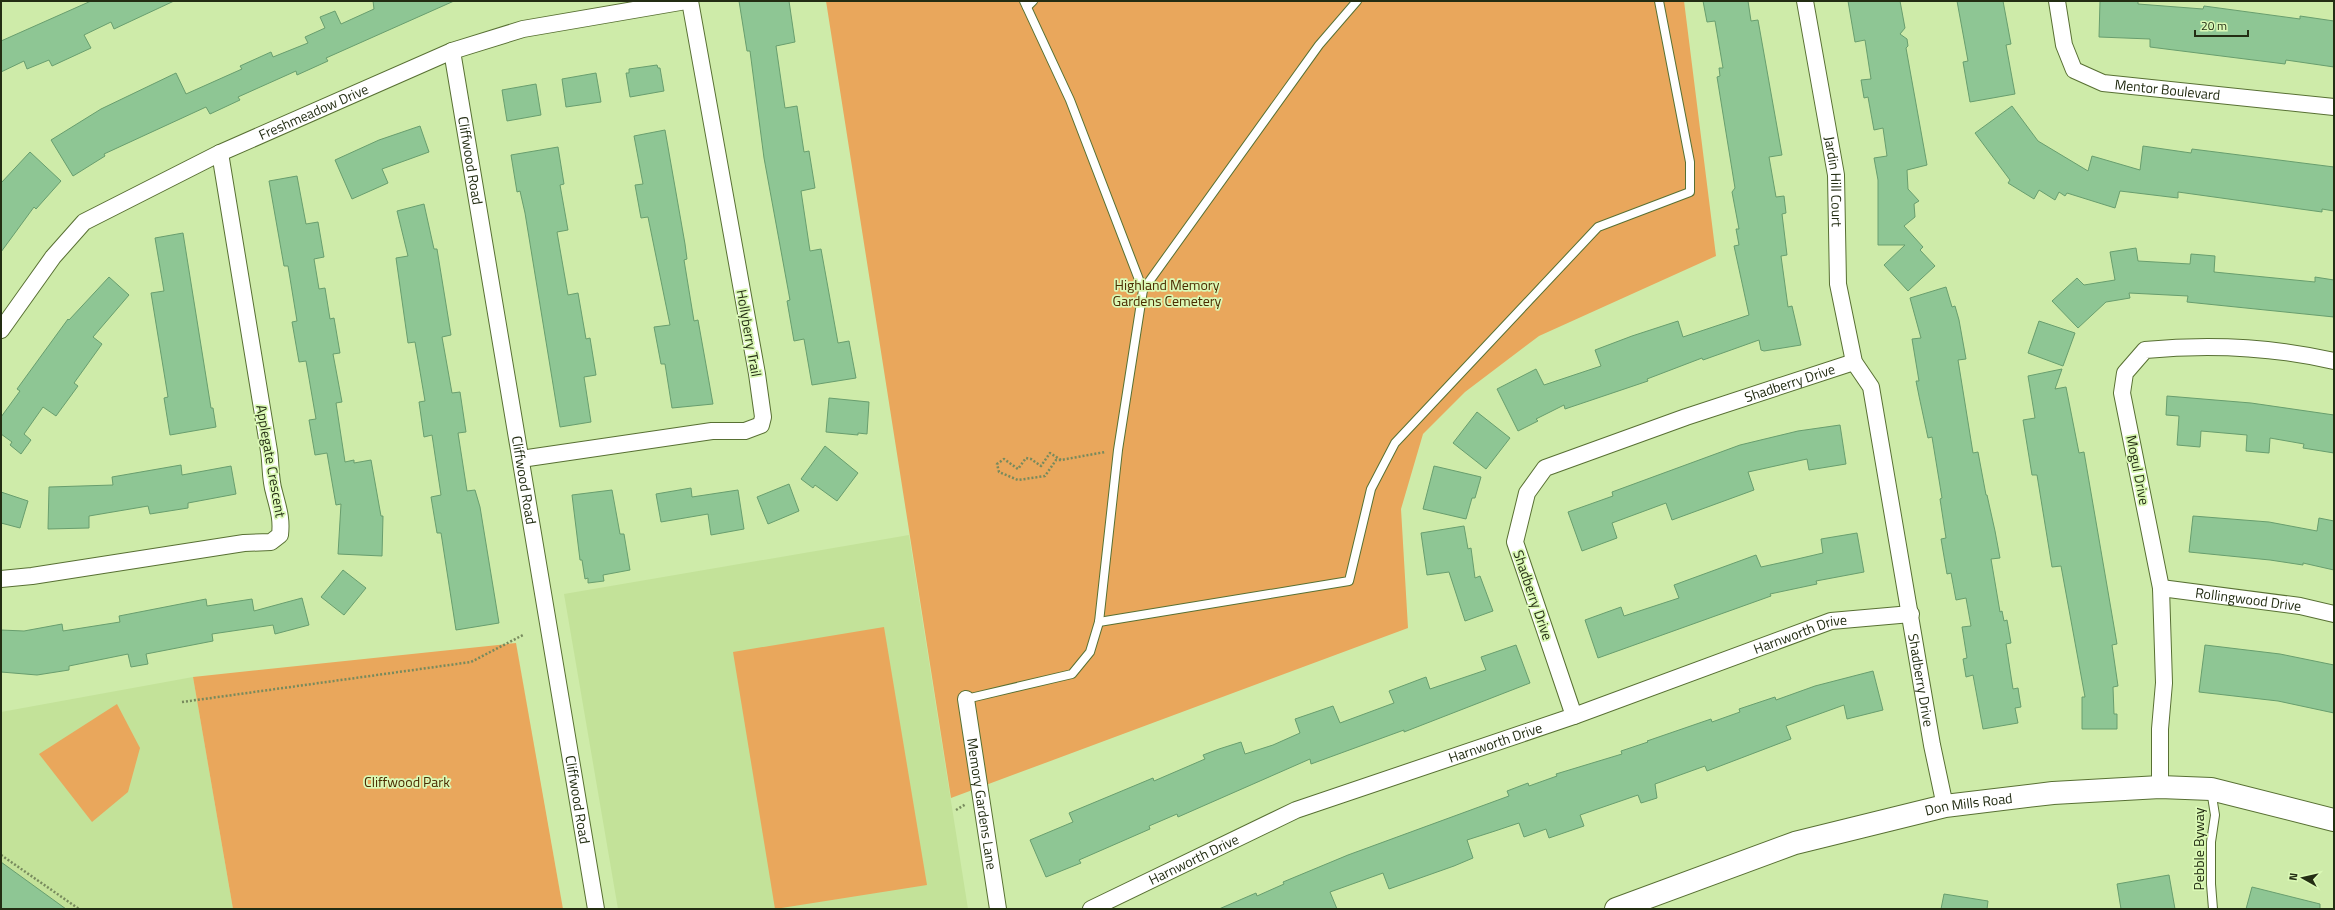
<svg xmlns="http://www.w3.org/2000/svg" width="2335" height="910" viewBox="0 0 2335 910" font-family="'Titillium Web',sans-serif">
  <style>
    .built { fill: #c3e299 }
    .green { fill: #e9a75c }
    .building { fill: #8ec694; stroke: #689e6e }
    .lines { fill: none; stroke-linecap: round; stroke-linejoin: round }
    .service-casing { stroke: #587033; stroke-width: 10 }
    .minor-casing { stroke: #587033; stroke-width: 18 }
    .secondary-casing { stroke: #587033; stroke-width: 24 }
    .path { stroke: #778a5d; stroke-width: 2.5; stroke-dasharray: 2 2; stroke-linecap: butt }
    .service { stroke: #fff; stroke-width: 8 }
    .minor { stroke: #fff; stroke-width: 16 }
    .secondary { stroke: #fff; stroke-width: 22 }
    .labels { text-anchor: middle; stroke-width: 3.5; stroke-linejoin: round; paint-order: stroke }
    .street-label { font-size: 14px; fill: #232d13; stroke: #dbf9b6 }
    .park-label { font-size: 14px; fill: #4a2b00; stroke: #dbf9b6 }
  </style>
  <rect width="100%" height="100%" fill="#ceeba9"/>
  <g class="built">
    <polygon points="909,535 968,909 618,909 564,594"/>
    <polygon points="193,677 233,909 1,909 1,712"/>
  </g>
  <g class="green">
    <polygon points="826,1 1684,1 1716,256 1539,336 1465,392 1423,434 1401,509 1408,628 951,798"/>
    <polygon points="884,627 927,885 775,909 733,652"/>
    <polygon points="516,643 563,909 233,909 193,677"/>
    <polygon points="117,704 140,748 128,792 92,822 39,754"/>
  </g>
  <g class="building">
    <polygon points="91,1 174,1 114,29 111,22 84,35 91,48 52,66 49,60 27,69 24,61 1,72 1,41"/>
    <polygon points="373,1 454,1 326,58 328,61 297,75 296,71 238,97 240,100 210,114 206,107 104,154 105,156 73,176 51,140 101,109 176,73 186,94 242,69 240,66 271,52 273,57 308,43 305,37 325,28 320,17 335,11 341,24 374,9"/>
    <polygon points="739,1 789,1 795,42 776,46 785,108 797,106 804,152 809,151 815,188 801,191 810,251 821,249 838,343 849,341 856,378 812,385 804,339 794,341 787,301 790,300 764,158 750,51 747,51"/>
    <polygon points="1703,1 1748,1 1751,21 1758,20 1782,155 1769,157 1776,197 1784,196 1786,213 1782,214 1787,255 1781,256 1788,307 1792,306 1801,345 1764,351 1761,350 1759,340 1703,360 1702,358 1647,379 1648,381 1565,409 1564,405 1536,419 1538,421 1518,431 1497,389 1536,369 1544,385 1601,366 1595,350 1632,336 1678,321 1683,337 1749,315 1734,246 1739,245 1736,229 1739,229 1732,192 1735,188 1717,77 1720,76 1719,68 1723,68 1715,21 1707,22"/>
    <polygon points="1848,1 1900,1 1905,28 1900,34 1907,39 1908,46 1906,48 1927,165 1907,170 1908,189 1919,201 1914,204 1915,217 1904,226 1923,247 1920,250 1935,266 1908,291 1884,265 1905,245 1878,245 1878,180 1874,158 1887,156 1883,128 1874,130 1868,97 1864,98 1861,80 1871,79 1865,40 1855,42"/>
    <polygon points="1957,1 2003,1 2011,44 2006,45 2015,94 1970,102 1963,62 1968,61"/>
    <polygon points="2100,1 2138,1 2138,4 2203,9 2204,6 2300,19 2300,16 2334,21 2334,67 2286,60 2285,64 2150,47 2150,39 2099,37"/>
    <polygon points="657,65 658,68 660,68 664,91 630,97 626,73 629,73 629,69"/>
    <polygon points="596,73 601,102 566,107 562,79"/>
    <polygon points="536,84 541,115 507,121 502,90"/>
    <polygon points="2012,106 2038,141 2088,171 2092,156 2140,170 2143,146 2191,153 2192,149 2334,167 2334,211 2322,209 2322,212 2178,192 2178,198 2120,191 2115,208 2067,193 2065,196 2059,192 2055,200 2039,190 2034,199 2008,183 2010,180 1975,133"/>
    <polygon points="420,126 429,152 382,169 388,183 352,199 335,160 379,140"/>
    <polygon points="665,130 685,244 687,259 684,260 694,321 698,320 713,404 672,408 665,364 661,364 654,327 670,325 648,217 641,218 635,185 643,184 634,136"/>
    <polygon points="558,147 564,184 560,185 568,230 557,232 568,295 578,293 586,339 590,338 596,375 584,377 591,422 560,427 525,213 520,191 517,192 511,155"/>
    <polygon points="30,152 61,181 36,209 34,207 1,252 1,183"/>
    <polygon points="297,176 306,224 318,222 324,257 314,259 319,289 325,288 330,319 334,318 340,353 333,354 342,402 336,403 345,462 354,460 354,463 371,460 381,516 383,516 382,556 338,554 341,504 336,505 327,453 315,455 309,420 316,419 306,361 299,362 292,322 297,321 288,266 284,266 269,181"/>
    <polygon points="424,204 434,249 437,249 451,335 442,337 452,393 460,392 466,432 458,433 467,491 475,490 480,507 499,623 456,630 441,533 437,533 431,497 441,495 432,435 424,437 419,402 425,401 415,342 408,343 396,258 408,256 397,211"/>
    <polygon points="183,233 211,408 213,408 216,427 170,435 164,398 168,397 151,293 164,291 155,238"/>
    <polygon points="2136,248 2138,261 2190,264 2191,254 2215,256 2214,272 2315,282 2315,277 2334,280 2334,317 2187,302 2188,296 2129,293 2130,298 2106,302 2078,328 2052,301 2077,278 2084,285 2115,280 2110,252"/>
    <polygon points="109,277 129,295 93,337 102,344 74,383 78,386 56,416 43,407 24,434 31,440 21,454 10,445 12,442 1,434 1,417 20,391 17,389 68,319 69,320"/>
    <polygon points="1946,287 1952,307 1955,306 1959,320 1966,359 1958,360 1973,453 1978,452 1986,495 1987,495 1995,531 2000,558 1991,559 2000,612 2002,611 2004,621 2007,620 2011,643 2006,644 2013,689 2018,688 2021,707 2015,708 2018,723 1983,729 1973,675 1966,677 1963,659 1967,658 1962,627 1971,626 1966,598 1956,600 1951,573 1947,574 1941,539 1946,538 1940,499 1942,498 1932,437 1928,438 1919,396 1916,381 1919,381 1912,339 1921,338 1910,298"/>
    <polygon points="2039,321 2075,333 2063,366 2028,353"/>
    <polygon points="2062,369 2055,389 2066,387 2079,453 2084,452 2117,644 2112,645 2118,686 2113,687 2114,714 2117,714 2117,729 2082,729 2082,697 2085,697 2061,566 2052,567 2037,475 2032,475 2023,420 2035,418 2028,376"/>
    <polygon points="2167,396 2251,403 2334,415 2334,453 2303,448 2304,444 2270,438 2269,453 2246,451 2247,435 2201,431 2200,447 2177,445 2179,416 2166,415"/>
    <polygon points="829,398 869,402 867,434 858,433 858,435 826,432"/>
    <polygon points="1477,412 1510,438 1486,469 1453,443"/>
    <polygon points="1840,425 1846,464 1809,470 1807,459 1748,472 1754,490 1672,520 1666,503 1612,523 1617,538 1582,551 1568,512 1613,496 1612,492 1740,445 1798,431"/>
    <polygon points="825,446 858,473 837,501 815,485 813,488 801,479"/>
    <polygon points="181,465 182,475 231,466 236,494 188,503 188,508 150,514 148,506 89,516 89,528 48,529 49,487 113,485 112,477"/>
    <polygon points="1434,466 1481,477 1475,498 1472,498 1466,519 1423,509"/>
    <polygon points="789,484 799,511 768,524 757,497"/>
    <polygon points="691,488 692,497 738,490 744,529 711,535 708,514 661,522 656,494"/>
    <polygon points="612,490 620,534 624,534 630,570 603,575 604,581 588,583 588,578 585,579 582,560 580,560 572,495"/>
    <polygon points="1,492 28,501 20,528 1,523"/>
    <polygon points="2193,516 2269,522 2317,531 2319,518 2334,521 2334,570 2303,563 2303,565 2270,560 2189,552"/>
    <polygon points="1464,526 1468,549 1471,548 1475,578 1480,576 1493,611 1465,621 1449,572 1427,575 1421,533"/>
    <polygon points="1857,533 1864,572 1816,581 1817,584 1770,594 1771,596 1598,658 1585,620 1621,607 1624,616 1679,598 1674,585 1756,555 1761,567 1793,560 1823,553 1821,539"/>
    <polygon points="343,570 366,588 344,615 321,597"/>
    <polygon points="302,598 309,625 275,634 273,625 212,634 213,641 146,654 148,664 131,667 128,654 69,666 69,670 37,675 1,672 1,630 24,631 62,624 63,631 120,622 119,616 206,599 207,606 252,599 254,611"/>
    <polygon points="1516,645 1530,683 1404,732 1404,730 1311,764 1310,759 1178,817 1177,814 1149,826 1150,829 1079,860 1081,863 1046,877 1030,840 1073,822 1069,813 1153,778 1154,781 1205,759 1203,755 1219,749 1241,742 1245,754 1273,745 1300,733 1295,719 1333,706 1340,723 1394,703 1389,691 1426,677 1430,689 1486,670 1481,657"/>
    <polygon points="2205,645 2280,654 2334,665 2334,713 2278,701 2199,692"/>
    <polygon points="1873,671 1883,710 1847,719 1844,705 1786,726 1791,739 1707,771 1705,766 1655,784 1657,798 1641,803 1638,795 1580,815 1584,826 1549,838 1546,829 1524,837 1519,823 1495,831 1467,840 1473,858 1454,866 1389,889 1383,873 1330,892 1337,909 1219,909 1256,893 1257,896 1284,884 1283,882 1348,855 1509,796 1507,791 1528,783 1529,786 1557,776 1556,774 1622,754 1621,751 1648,742 1647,741 1711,719 1712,722 1740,712 1739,709 1775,697 1776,700 1815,686"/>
    <polygon points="1,862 66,909 1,909"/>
    <polygon points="2169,875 2175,909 2121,909 2117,884"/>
    <polygon points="2252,887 2320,904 2320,909 2246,909"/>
    <polygon points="1944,894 1988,901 1987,909 1941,909"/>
  </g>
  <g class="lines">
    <defs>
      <g id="service">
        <polyline points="1024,1 1070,100 1143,290"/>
        <polyline points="1027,7 1033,1"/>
        <polyline points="1099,622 1349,581 1371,489 1395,443 1598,227 1690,192 1690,162 1659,1"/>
        <polyline points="966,699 1072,674 1090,652 1099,622 1118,450 1143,290 1319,45 1357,1"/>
        <polyline points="2211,790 2215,815 2211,842 2211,884 2213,909"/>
      </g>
      <g id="minor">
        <path id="s1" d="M1805,1L1836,175L1838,284L1854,362L1871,387L1932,745L1945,806"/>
        <path id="s2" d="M2057,1L2064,45L2074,70L2103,83L2334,107"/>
        <path id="s3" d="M452,51L596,909"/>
        <path id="s4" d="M1,330L53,257L84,222L220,153L452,51L523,29L686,1"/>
        <polyline points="521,459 712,431 745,431 761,425 763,417 757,374 690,1"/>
        <path d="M1,579L32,576L244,543L271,542L280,535C282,518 278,508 274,492C270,479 271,464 269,451L220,153"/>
        <path id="s5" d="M2161,588L2300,606L2334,614"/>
        <path id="s6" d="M966,699L998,909"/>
        <path id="s7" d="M1574,716L1515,542L1527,493L1545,468L1686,417L1854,362"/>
        <path d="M2160,787V729L2164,683L2161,588L2122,393L2125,373L2145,350C2207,344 2273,347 2334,361"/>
        <path id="s8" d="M1091,909L1296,810L1574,716L1831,621L1911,614"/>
      </g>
      <g id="secondary">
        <path id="s9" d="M1616,909L1795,843L1945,806L2053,793L2160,787L2211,789L2334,820"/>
      </g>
    </defs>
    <use href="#service" class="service-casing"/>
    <use href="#minor" class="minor-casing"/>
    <use href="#secondary" class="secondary-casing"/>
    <g class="path">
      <polyline points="1061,460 1050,453 1041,466 1031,459 1026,458 1018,469 1004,459 997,464 999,472 1018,480 1045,476 1056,460 1061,460 1105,452"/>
      <polyline points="182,702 471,662 523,635"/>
      <polyline points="956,810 966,804"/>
      <polyline points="1,855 79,909"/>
    </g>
    <use href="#service" class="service"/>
    <use href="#minor" class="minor"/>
    <use href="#secondary" class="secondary"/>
  </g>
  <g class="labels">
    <g class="street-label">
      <text dy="5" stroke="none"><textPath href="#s2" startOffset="168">Mentor Boulevard</textPath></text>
      <text dy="5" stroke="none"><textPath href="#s4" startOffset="391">Freshmeadow Drive</textPath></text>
      <text dy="5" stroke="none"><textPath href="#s3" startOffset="111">Cliffwood Road</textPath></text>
      <text dy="5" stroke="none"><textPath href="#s1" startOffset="183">Jardin Hill Court</textPath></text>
      <text transform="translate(749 333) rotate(80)" y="5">Hollyberry Trail</text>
      <text dy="5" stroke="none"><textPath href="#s7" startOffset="524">Shadberry Drive</textPath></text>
      <text transform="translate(271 461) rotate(80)" y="5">Applegate Crescent</text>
      <text transform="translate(2138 470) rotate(79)" y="5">Mogul Drive</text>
      <text dy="5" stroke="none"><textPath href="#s3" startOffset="435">Cliffwood Road</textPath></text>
      <text transform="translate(1533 595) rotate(71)" y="5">Shadberry Drive</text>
      <text dy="5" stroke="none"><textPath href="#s5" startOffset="88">Rollingwood Drive</textPath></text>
      <text dy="5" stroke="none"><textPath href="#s8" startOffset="762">Harnworth Drive</textPath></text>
      <text dy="5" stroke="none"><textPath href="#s1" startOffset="693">Shadberry Drive</textPath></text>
      <text dy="5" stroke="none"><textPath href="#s8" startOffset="438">Harnworth Drive</textPath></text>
      <text dy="5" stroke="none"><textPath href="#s3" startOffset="759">Cliffwood Road</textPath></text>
      <text dy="5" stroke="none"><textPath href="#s6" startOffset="106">Memory Gardens Lane</textPath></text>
      <text dy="5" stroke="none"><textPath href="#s9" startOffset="369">Don Mills Road</textPath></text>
      <text transform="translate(2199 849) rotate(-90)" y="5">Pebble Byway</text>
      <text dy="5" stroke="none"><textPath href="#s8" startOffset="114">Harnworth Drive</textPath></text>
    </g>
    <g class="park-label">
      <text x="1167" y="290">Highland Memory<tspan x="1167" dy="16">Gardens Cemetery</tspan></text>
      <text x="407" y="787">Cliffwood Park</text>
    </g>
  </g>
  <rect width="2335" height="910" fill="none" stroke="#232d13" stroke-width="4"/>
  <g transform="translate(2303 878) rotate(278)" stroke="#dbf9b6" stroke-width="3" paint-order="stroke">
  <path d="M0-3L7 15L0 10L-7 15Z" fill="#232d13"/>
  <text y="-6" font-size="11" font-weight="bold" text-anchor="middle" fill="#232d13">N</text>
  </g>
  <path d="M2195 30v6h53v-6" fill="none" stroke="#232d13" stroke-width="2"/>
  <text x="2201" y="30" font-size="12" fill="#232d13" stroke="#dbf9b6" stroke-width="3" paint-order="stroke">20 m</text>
</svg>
